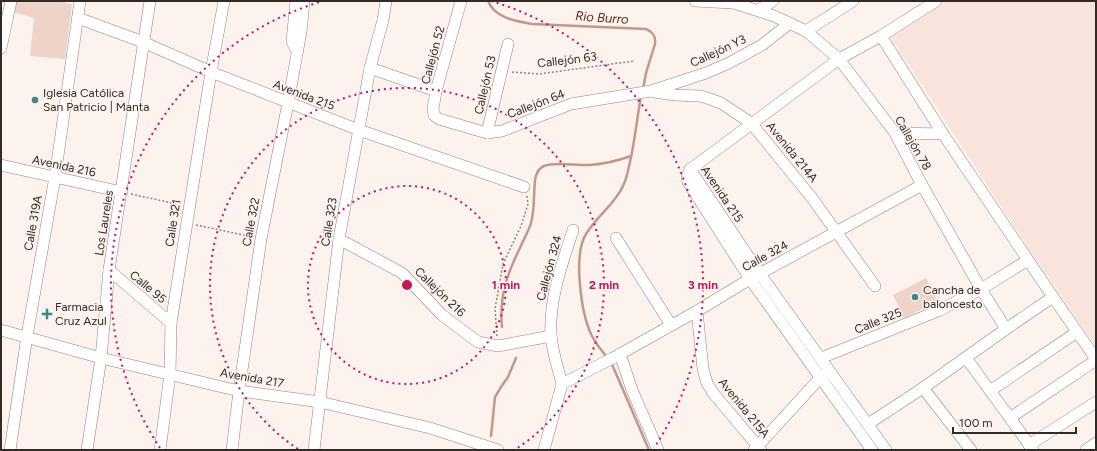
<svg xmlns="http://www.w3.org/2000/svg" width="1097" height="451" viewBox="0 0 1097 451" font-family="Figtree,sans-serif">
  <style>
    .built { fill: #f8e4dd }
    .green { fill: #edd3c8 }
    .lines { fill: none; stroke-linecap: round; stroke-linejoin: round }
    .stream { stroke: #c29989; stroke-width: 2.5 }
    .minor-casing { stroke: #988279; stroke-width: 12 }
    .path { stroke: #8e8480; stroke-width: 1.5; stroke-dasharray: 2 2; stroke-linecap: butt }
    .minor { stroke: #fff; stroke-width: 11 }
    .ring { fill: none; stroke: #c2185b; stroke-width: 2; stroke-dasharray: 2 4 }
    .poi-dot { fill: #3e8683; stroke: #fcf2ee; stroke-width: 1.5 }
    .labels { text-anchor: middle; stroke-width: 3; stroke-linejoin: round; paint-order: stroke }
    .street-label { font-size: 12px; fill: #332a26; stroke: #fcf2ee }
    .poi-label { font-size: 12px; fill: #332a26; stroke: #fcf2ee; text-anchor: start }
    .water-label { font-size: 13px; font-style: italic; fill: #5d2811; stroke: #fcf2ee }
    .centre { fill: #c2185b; stroke: #fcf2ee; stroke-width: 2 }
    .ring-label { font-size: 12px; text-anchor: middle; font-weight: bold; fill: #c2185b; stroke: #fcf2ee; stroke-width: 3; stroke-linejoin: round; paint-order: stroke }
  </style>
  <rect width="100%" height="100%" fill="#fcf2ee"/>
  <polygon class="built" points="945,1 1096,1 1096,347 1017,231 890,36"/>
  <g class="green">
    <polygon points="13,1 57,1 72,4 65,59 30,56 34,18 12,12"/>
    <polygon points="926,278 938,302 904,318 893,295"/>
  </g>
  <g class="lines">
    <g class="stream">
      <path d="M488,1C495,18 515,21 532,24L646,29C653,32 656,36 655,44L646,73L643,89"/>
      <path d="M502,327C499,297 507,274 520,248C523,240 529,231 531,223C533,215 534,204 534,196C535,186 533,171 544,166C556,161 577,166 590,165C604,164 617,161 631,156"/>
      <path d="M607,357C601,350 595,343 591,334C581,312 573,255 586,234C597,216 615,204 623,186C627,178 628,170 630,162C635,140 637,118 641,96"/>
      <polyline points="611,362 649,450"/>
      <polyline points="491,436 495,397 501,387 508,377 516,358"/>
    </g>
    <defs>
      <g id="minor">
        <polyline points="461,1 436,91 433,109 434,115 439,119 487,133 502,131 571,104 651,91 706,73 729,63 762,45 790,23"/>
        <polyline points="695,1 733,3 743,6 774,16 806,31 839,59 895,133 922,185 981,289 1006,329"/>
        <polyline points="759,10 773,1"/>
        <polyline points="78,18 143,42 211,72 359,130 524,187"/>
        <polyline points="806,31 853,1"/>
        <polyline points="881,36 943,134 1053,297 1096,359"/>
        <polyline points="1,48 11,1"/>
        <polyline points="295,48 292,41 296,1"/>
        <polyline points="370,68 436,91"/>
        <polyline points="654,92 675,95 700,96 707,98 721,103 751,123 812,198 875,286"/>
        <polyline points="487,133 508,44"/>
        <polyline points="895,133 943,134"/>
        <polyline points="1,165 122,192"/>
        <polyline points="690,169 760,274 886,450"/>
        <polyline points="616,238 671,325"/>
        <polyline points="339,239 402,273 442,315 478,342 498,346 551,336"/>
        <polyline points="109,270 171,323"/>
        <polyline points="697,311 703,369 707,383 713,393 761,450"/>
        <polyline points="1,330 101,358 239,391 320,402 430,428 498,450"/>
        <polyline points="620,354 632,390 658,450"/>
        <polyline points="821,358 938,311 981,289 1028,260"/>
        <polyline points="966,358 1010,418 1033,450"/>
        <path d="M562,384C558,368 552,351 551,335C549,299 562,264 573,230"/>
        <polyline points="923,388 971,450"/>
        <polyline points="990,391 1077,332"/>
        <polyline points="1010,418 1096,360"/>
        <polyline points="868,424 923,388 1006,329 1053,297"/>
        <polyline points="1029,445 1096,402"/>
        <polyline points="10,450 27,336 55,177 80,1"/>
        <polyline points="87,450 101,358 109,270 150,1"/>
        <polyline points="160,450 170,374 171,323 211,72 224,1"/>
        <polyline points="232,450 239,391 261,239 288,103 301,32 304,1"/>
        <polyline points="314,450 339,239 370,68 383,20 386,1"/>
        <polyline points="544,450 562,384 613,358 697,311 750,279 922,185"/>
        <polyline points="754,450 820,378 826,374"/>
        <polyline points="872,450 750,279 688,182 687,176 692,168 839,59 881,36 936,1"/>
        <polyline points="1086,450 1096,443"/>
      </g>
    </defs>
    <use href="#minor" class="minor-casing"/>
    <g class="path">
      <polyline points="512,72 539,74 634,61"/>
      <polyline points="131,194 181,205"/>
      <polyline points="196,225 253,237"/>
      <polyline points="497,336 495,309 503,264 521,226 528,204 527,196"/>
    </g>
    <use href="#minor" class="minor"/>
  </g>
  <g class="ring">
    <circle cx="407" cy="285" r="99"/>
    <path d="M298 449A197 197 0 1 1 516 449"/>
    <path d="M160 448A296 296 0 0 1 323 1M491 1A296 296 0 0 1 654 448"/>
  </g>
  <g class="poi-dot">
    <circle cx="35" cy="100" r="4"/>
    <circle cx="915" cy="297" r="4"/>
    <path d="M45 308h4v4h4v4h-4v4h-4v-4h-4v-4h4z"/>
  </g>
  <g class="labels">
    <g class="street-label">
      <text transform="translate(718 51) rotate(-25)" y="4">Callejón Y3</text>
      <text transform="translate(433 55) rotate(-75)" y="4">Callejón 52</text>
      <text transform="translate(567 60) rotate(-7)" y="4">Callejón 63</text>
      <text transform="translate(485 85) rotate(-77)" y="4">Callejón 53</text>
      <text transform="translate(304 95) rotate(21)" y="4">Avenida 215</text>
      <text transform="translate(536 104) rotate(-21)" y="4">Callejón 64</text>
      <text transform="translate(913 143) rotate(60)" y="4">Callejón 78</text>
      <text transform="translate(792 152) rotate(51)" y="4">Avenida 214A</text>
      <text transform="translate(64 166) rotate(12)" y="4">Avenida 216</text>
      <text transform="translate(722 194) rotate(56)" y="4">Avenida 215</text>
      <text transform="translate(251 222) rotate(-79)" y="4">Calle 322</text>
      <text transform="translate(329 222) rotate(-81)" y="4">Calle 323</text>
      <text transform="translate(33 223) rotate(-80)" y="4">Calle 319A</text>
      <text transform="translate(104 223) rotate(-81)" y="4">Los Laureles</text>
      <text transform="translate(173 223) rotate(-81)" y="4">Calle 321</text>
      <text transform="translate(765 256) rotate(-29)" y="4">Calle 324</text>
      <text transform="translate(549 268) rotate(-75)" y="4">Callejón 324</text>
      <text transform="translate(148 287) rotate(40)" y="4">Calle 95</text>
      <text transform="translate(440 292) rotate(44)" y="4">Callejón 216</text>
      <text transform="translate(878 321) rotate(-22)" y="4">Calle 325</text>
      <text transform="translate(252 378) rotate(10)" y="4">Avenida 217</text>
      <text transform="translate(744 408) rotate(51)" y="4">Avenida 215A</text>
    </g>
    <g class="poi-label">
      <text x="43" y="97">Iglesia Católica<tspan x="43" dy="14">San Patricio | Manta</tspan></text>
      <text x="923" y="294">Cancha de<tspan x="923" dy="14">baloncesto</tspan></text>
      <text x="55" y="311">Farmacia<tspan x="55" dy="14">Cruz Azul</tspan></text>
    </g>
    <g class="water-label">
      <text transform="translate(602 17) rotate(4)" y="5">Rio Burro</text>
    </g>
  </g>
  <circle cx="407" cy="285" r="6" class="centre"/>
  <g class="ring-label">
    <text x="506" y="289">1 min</text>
    <text x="604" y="289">2 min</text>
    <text x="703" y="289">3 min</text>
  </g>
  <rect width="1097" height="451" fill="none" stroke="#332a26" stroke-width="4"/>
  <path d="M953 427v6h123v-6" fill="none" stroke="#332a26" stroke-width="2"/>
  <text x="959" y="427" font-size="12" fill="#332a26" stroke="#fcf2ee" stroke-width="3" paint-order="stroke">100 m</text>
</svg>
